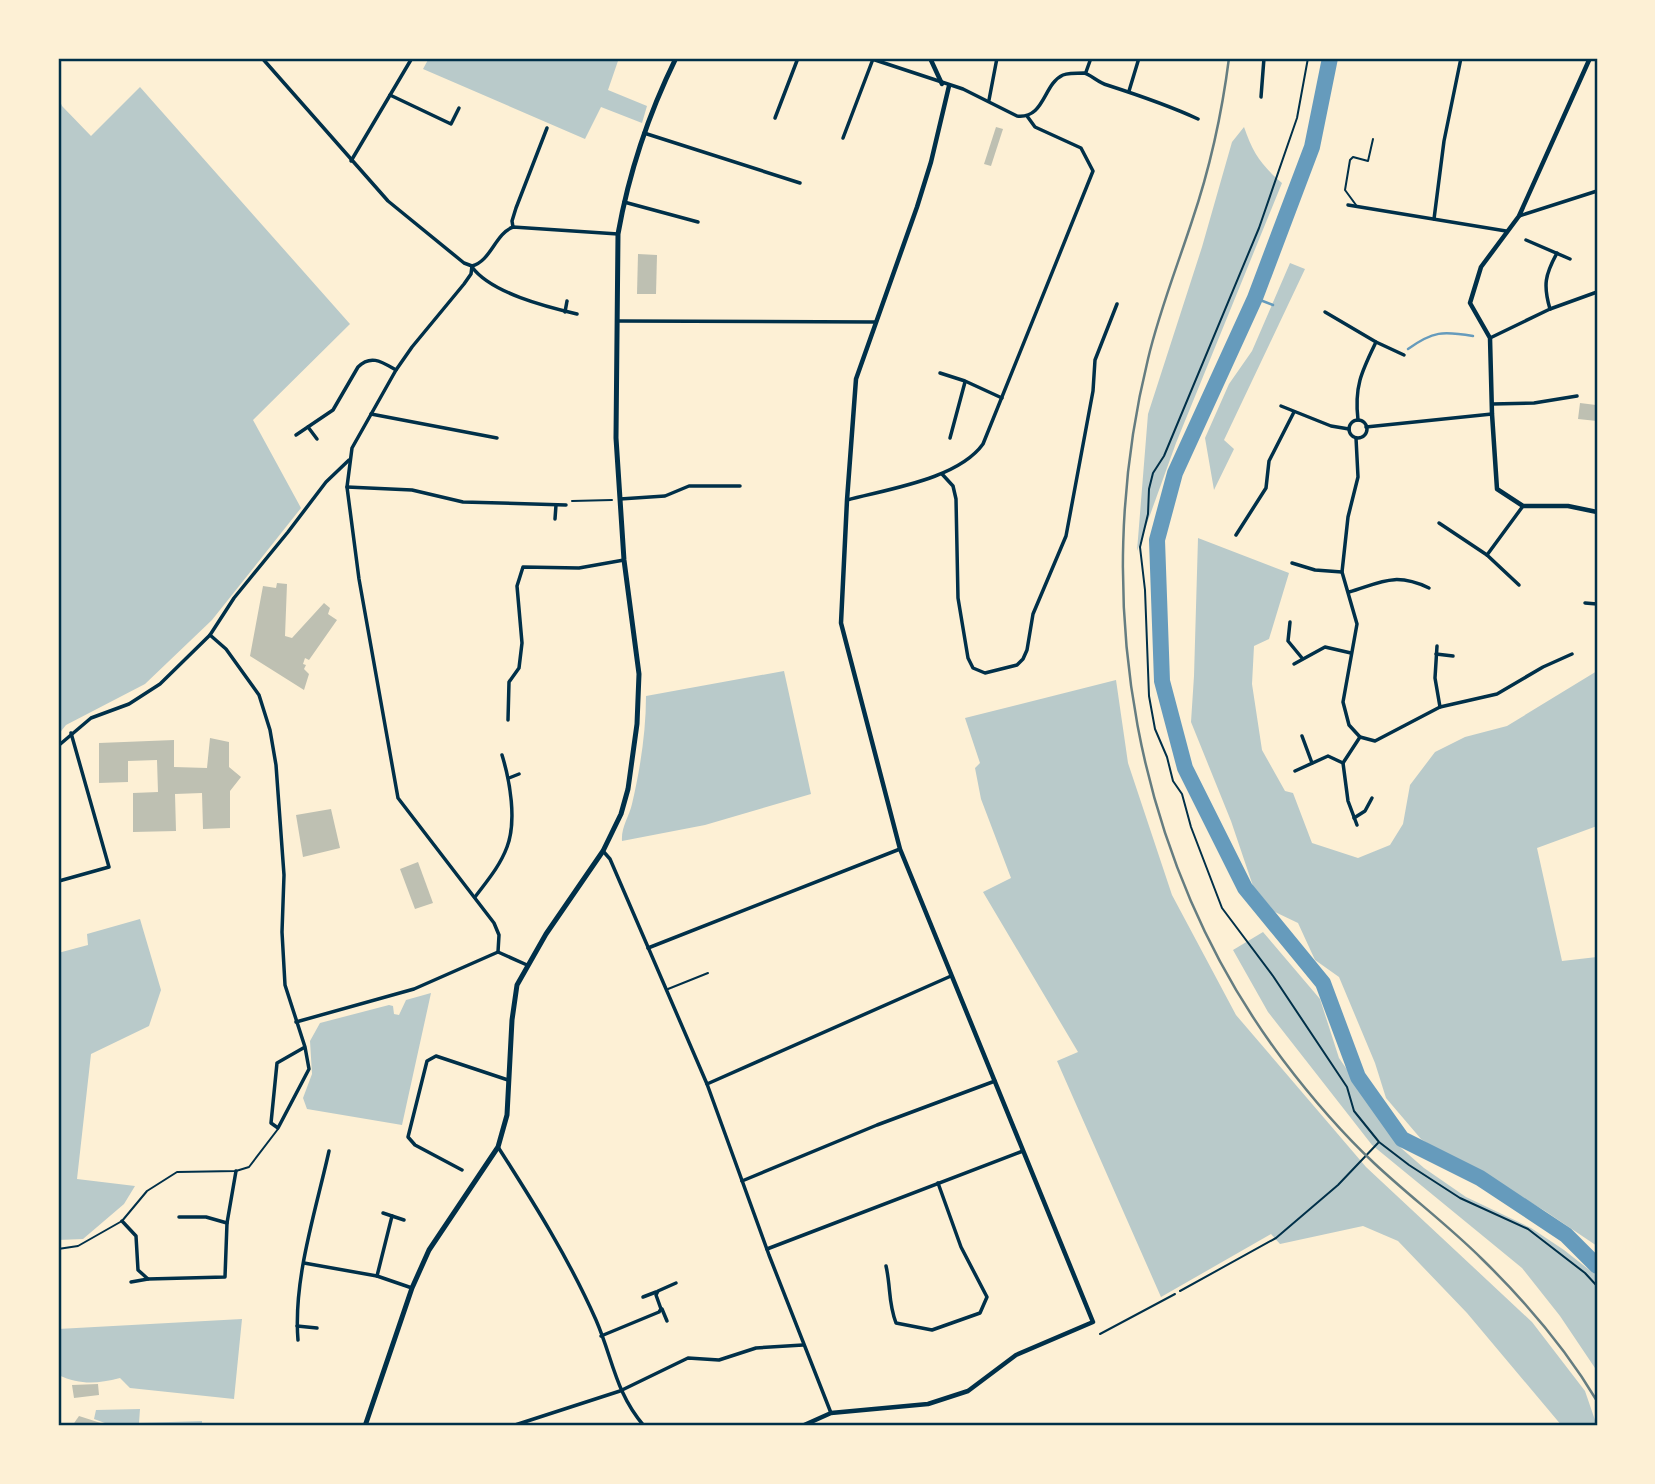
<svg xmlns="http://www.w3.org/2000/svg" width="1655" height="1484" viewBox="0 0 1655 1484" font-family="Mulish,sans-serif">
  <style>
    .green { fill: #b9caca }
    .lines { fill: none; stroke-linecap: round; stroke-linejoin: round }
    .stream { stroke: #669bbc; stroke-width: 2.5 }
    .river { stroke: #669bbc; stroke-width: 16 }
    .building { fill: #bec0b2 }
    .path { stroke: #003049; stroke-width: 2 }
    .service { stroke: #003049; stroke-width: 2 }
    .minor { stroke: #003049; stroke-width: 3.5 }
    .tertiary { stroke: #003049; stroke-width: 4.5 }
    .primary { stroke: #003049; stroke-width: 5 }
    .rail { stroke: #657d81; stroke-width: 2.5 }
    .neatline { fill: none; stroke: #003049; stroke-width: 2.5 }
  </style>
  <rect width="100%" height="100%" fill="#fdf0d5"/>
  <g class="green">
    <polygon points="429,58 619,58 608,90 647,106 642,123 601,107 585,139 423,69"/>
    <polygon points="140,87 350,324 253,420 301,508 212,620 145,684 66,725 58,735 58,97 62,106 91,136"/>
    <path d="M1244,127C1253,153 1261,165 1282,183L1176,443L1137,551L1148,414L1202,247L1232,142Z"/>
    <polygon points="1290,263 1305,269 1224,440 1234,449 1214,490 1205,438 1229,384 1252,351"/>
    <polygon points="1198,538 1289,573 1269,639 1254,646 1252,684 1262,750 1285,791 1293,793 1312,843 1358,858 1390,845 1403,824 1410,785 1435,752 1465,737 1507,726 1597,671 1597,826 1537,848 1562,961 1597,957 1597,1246 1545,1211 1480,1172 1444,1154 1421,1139 1386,1098 1375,1063 1339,977 1315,960 1298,923 1275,912 1253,886 1231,821 1191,722 1194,676"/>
    <path d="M784,671L811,794L705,825L622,841C621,827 629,817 632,804C640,770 646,732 646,696Z"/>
    <polygon points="1116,680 1128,763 1172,895 1236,1015 1366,1167 1532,1322 1585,1391 1597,1426 1562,1426 1467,1313 1398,1241 1363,1226 1280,1244 1271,1234 1161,1297 1057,1061 1078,1052 983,892 1011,878 981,799 975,768 980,763 965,718"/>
    <polygon points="140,919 161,990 149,1026 91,1054 77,1179 135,1186 124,1204 83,1239 58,1240 58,953 88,945 87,934"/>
    <polygon points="1263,932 1320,999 1339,1058 1401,1148 1424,1168 1466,1197 1531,1228 1564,1250 1597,1276 1597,1371 1560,1316 1522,1268 1372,1145 1268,1012 1233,950"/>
    <polygon points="431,993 402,1125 307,1109 303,1098 312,1074 310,1041 320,1023 389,1005 393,1006 394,1014 399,1015 406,1000"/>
    <path d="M242,1319L234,1399L130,1388L120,1378C96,1384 81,1385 58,1375V1329Z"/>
    <polygon points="140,1409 139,1423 202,1421 202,1426 113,1426 94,1419 96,1410"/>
  </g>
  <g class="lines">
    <g class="stream">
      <polyline points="1255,298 1273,305"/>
      <path d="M1408,349C1433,331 1443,331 1473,336"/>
    </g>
    <polyline class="river" points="1330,58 1312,147 1255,298 1175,473 1157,540 1162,681 1185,768 1245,888 1323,983 1358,1077 1402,1139 1480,1178 1566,1235 1597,1266"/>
  </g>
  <g class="building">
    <polygon points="996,127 1003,129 991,166 984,164"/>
    <polygon points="638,254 657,255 656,294 637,294"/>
    <polygon points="1580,403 1596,405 1597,421 1578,419"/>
    <polygon points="277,583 287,584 285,636 292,638 324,603 330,608 328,614 337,620 309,660 305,658 303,664 306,665 304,669 309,674 304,690 250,656 263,586 276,588"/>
    <polygon points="210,738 229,742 229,767 241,777 230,791 230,828 203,829 202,793 175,794 176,831 133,832 133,793 158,792 157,760 128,761 128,782 99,783 99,743 174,740 174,767 207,768"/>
    <polygon points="331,809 340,848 303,857 296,815"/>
    <polygon points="418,862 433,903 415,909 400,869"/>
    <polygon points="98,1384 99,1395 74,1398 72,1385"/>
    <polygon points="79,1416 110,1426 72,1426"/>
  </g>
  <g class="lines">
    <g class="path">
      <polyline points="1308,58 1297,118 1259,228 1164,456 1153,473 1149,489 1148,514 1140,547 1145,590 1149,696 1155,729 1167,757 1173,781 1182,794 1191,827 1222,908 1273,976 1347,1087 1354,1111 1379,1142 1409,1165 1460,1198 1528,1229 1585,1273 1597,1286"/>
      <polyline points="572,501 612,500"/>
      <polyline points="1180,1291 1276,1238 1338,1185 1378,1143"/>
    </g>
    <g class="service">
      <polyline points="1356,205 1345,190 1350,160 1353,157 1368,161 1373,139"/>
      <polyline points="668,989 708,973"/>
      <polyline points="58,1249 78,1246 122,1221 147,1191 177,1172 236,1171 249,1167 278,1129"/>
      <polyline points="1100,1334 1175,1294"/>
    </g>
    <g class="minor">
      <path d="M262,58L388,201L464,263L472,266C491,261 495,234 513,227L618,234"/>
      <path d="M869,58L963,89L1017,116C1045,119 1043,84 1063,75C1068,73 1078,73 1084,73C1090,74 1099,83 1107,85C1138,95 1168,105 1198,119"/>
      <polyline points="1086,72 1091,58"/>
      <polyline points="1129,91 1139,58"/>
      <polyline points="390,95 451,124 459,108"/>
      <polyline points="1261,97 1264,58"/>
      <polyline points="989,100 997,58"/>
      <polyline points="775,118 798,58"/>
      <polyline points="644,133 800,183"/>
      <polyline points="843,138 873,59"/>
      <polyline points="351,161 412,58"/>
      <polyline points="624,202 698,222"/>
      <polyline points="1348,205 1506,231"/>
      <polyline points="1519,216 1597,191"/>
      <polyline points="1434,219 1444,141 1461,58"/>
      <polyline points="513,227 512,221 516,208 547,128"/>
      <polyline points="1526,240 1570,259"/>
      <polyline points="472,266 471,274 464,284 412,347 396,370 352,448 347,487 359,579 398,798 494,923 499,935 498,952"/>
      <path d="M472,267C491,293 547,307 577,314"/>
      <path d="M1550,309C1543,285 1545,275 1557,253"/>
      <polyline points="565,312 567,301"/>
      <polyline points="1325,312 1376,342 1404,355"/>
      <polyline points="618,321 876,322"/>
      <polyline points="1490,338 1550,309 1597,292"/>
      <polyline points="940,373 965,381 1002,398"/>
      <polyline points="1492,404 1534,403 1577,396"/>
      <polyline points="1281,406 1331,426 1349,429"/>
      <polyline points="371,414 497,438"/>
      <path d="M1358,420C1354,386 1362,371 1376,342"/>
      <circle cx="1358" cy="429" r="9"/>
      <polyline points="308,427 317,439"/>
      <polyline points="1366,427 1492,414"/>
      <path d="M296,435L333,410L358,367C371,354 382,362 396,370"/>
      <polyline points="950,438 965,382"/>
      <polyline points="1356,438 1358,477 1348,517 1342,572 1357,624 1343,702 1349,725 1360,737 1375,741 1440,707 1497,694 1543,667 1572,654"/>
      <polyline points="942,474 953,486 956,499 958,598 968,658 973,668 985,673 1017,665 1023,659 1027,650 1033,614 1066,536 1093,391 1095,360 1117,304"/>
      <polyline points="347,487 412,490 463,502 566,505"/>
      <polyline points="620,499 665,496 689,486 740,486"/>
      <path d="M847,500C888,489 958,479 983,444L1093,171L1081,148L1035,127L1027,116"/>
      <polyline points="555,519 556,505"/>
      <polyline points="1439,523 1487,555 1519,585"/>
      <polyline points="1236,535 1266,488 1269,461 1294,412"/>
      <polyline points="1487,555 1523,506"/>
      <polyline points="1292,563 1315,570 1342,572"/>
      <path d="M1349,592C1382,582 1395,572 1429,588"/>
      <polyline points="1585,603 1597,604"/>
      <polyline points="1290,622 1288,641 1302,658"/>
      <polyline points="210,635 226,649 259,695 270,730 276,765 284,875 282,932 285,985 305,1047 309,1069 278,1128 271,1123 277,1063 305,1047"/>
      <polyline points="1437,646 1435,678 1440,707"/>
      <polyline points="1436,654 1453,656"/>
      <polyline points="1294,664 1325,647 1351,653"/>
      <polyline points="508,720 509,682 519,668 522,643 517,586 523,567 579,568 624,560"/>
      <polyline points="1302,736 1312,763"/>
      <polyline points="58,746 91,718 129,704 160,684 210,635 234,598 288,532 326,482 349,460"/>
      <polyline points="1295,771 1328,756 1343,763"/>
      <polyline points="509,778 519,774"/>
      <polyline points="1354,818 1365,811 1372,798"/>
      <polyline points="1357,825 1348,801 1343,763 1360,737"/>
      <polyline points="603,851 610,859 707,1084 769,1255 831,1413"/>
      <polyline points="59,881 109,867 71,733"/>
      <path d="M475,897C487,881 500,866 507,847C517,821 510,781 502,755"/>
      <polyline points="648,948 900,849"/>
      <polyline points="296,1022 414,989 498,952 527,965"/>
      <polyline points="707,1084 951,976"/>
      <path d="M498,1147C534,1203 569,1259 596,1320C613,1359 615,1392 644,1426"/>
      <polyline points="462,1170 415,1145 408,1137 427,1061 436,1056 508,1080"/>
      <polyline points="742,1181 877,1125 995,1081"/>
      <polyline points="383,1213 404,1220"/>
      <polyline points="179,1217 206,1217 227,1223"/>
      <polyline points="122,1221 136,1236 138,1270 148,1279 225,1277 227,1223 236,1171"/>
      <polyline points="767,1249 1023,1151"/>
      <polyline points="304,1263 377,1276 412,1288"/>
      <path d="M886,1266C891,1288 888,1302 896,1323L932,1330L980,1313L987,1297L961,1247L938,1183"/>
      <polyline points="377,1276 392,1216"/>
      <polyline points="131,1282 148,1279"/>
      <polyline points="643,1297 656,1292"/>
      <polyline points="662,1309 667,1321"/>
      <polyline points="297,1326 317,1328"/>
      <polyline points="601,1336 659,1312 661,1309 656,1295 658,1291 676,1283"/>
      <path d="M298,1340C293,1279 316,1210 329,1151"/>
      <polyline points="512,1426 620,1391 688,1358 719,1360 756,1348 803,1345"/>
    </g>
    <g class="tertiary">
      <polyline points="930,58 942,84"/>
      <polyline points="1590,58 1519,216 1481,267 1470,303 1490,338 1492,414 1497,489 1523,506 1568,506 1597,512"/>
      <polyline points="802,1426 831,1413 928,1404 968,1391 1016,1355 1093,1322 900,849 841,623 847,500 856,379 917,207 931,162 949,86"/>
    </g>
    <path class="primary" d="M365,1426L412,1288L429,1250L498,1147L507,1115L512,1020L517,985L546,934L603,851L621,814L628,789L637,724L639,674L624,560L616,438L618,234C629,172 648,115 676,58"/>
    <path class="rail" d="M1229,58C1222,113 1210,168 1192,221C1177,267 1159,312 1148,359C1089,599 1134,862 1283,1060C1311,1097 1341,1132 1374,1163C1409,1196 1448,1225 1482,1259C1525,1301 1566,1349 1597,1401"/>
  </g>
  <rect width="1655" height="1484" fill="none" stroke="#fdf0d5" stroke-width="119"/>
  <rect x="60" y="60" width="1536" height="1364" class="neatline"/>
</svg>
